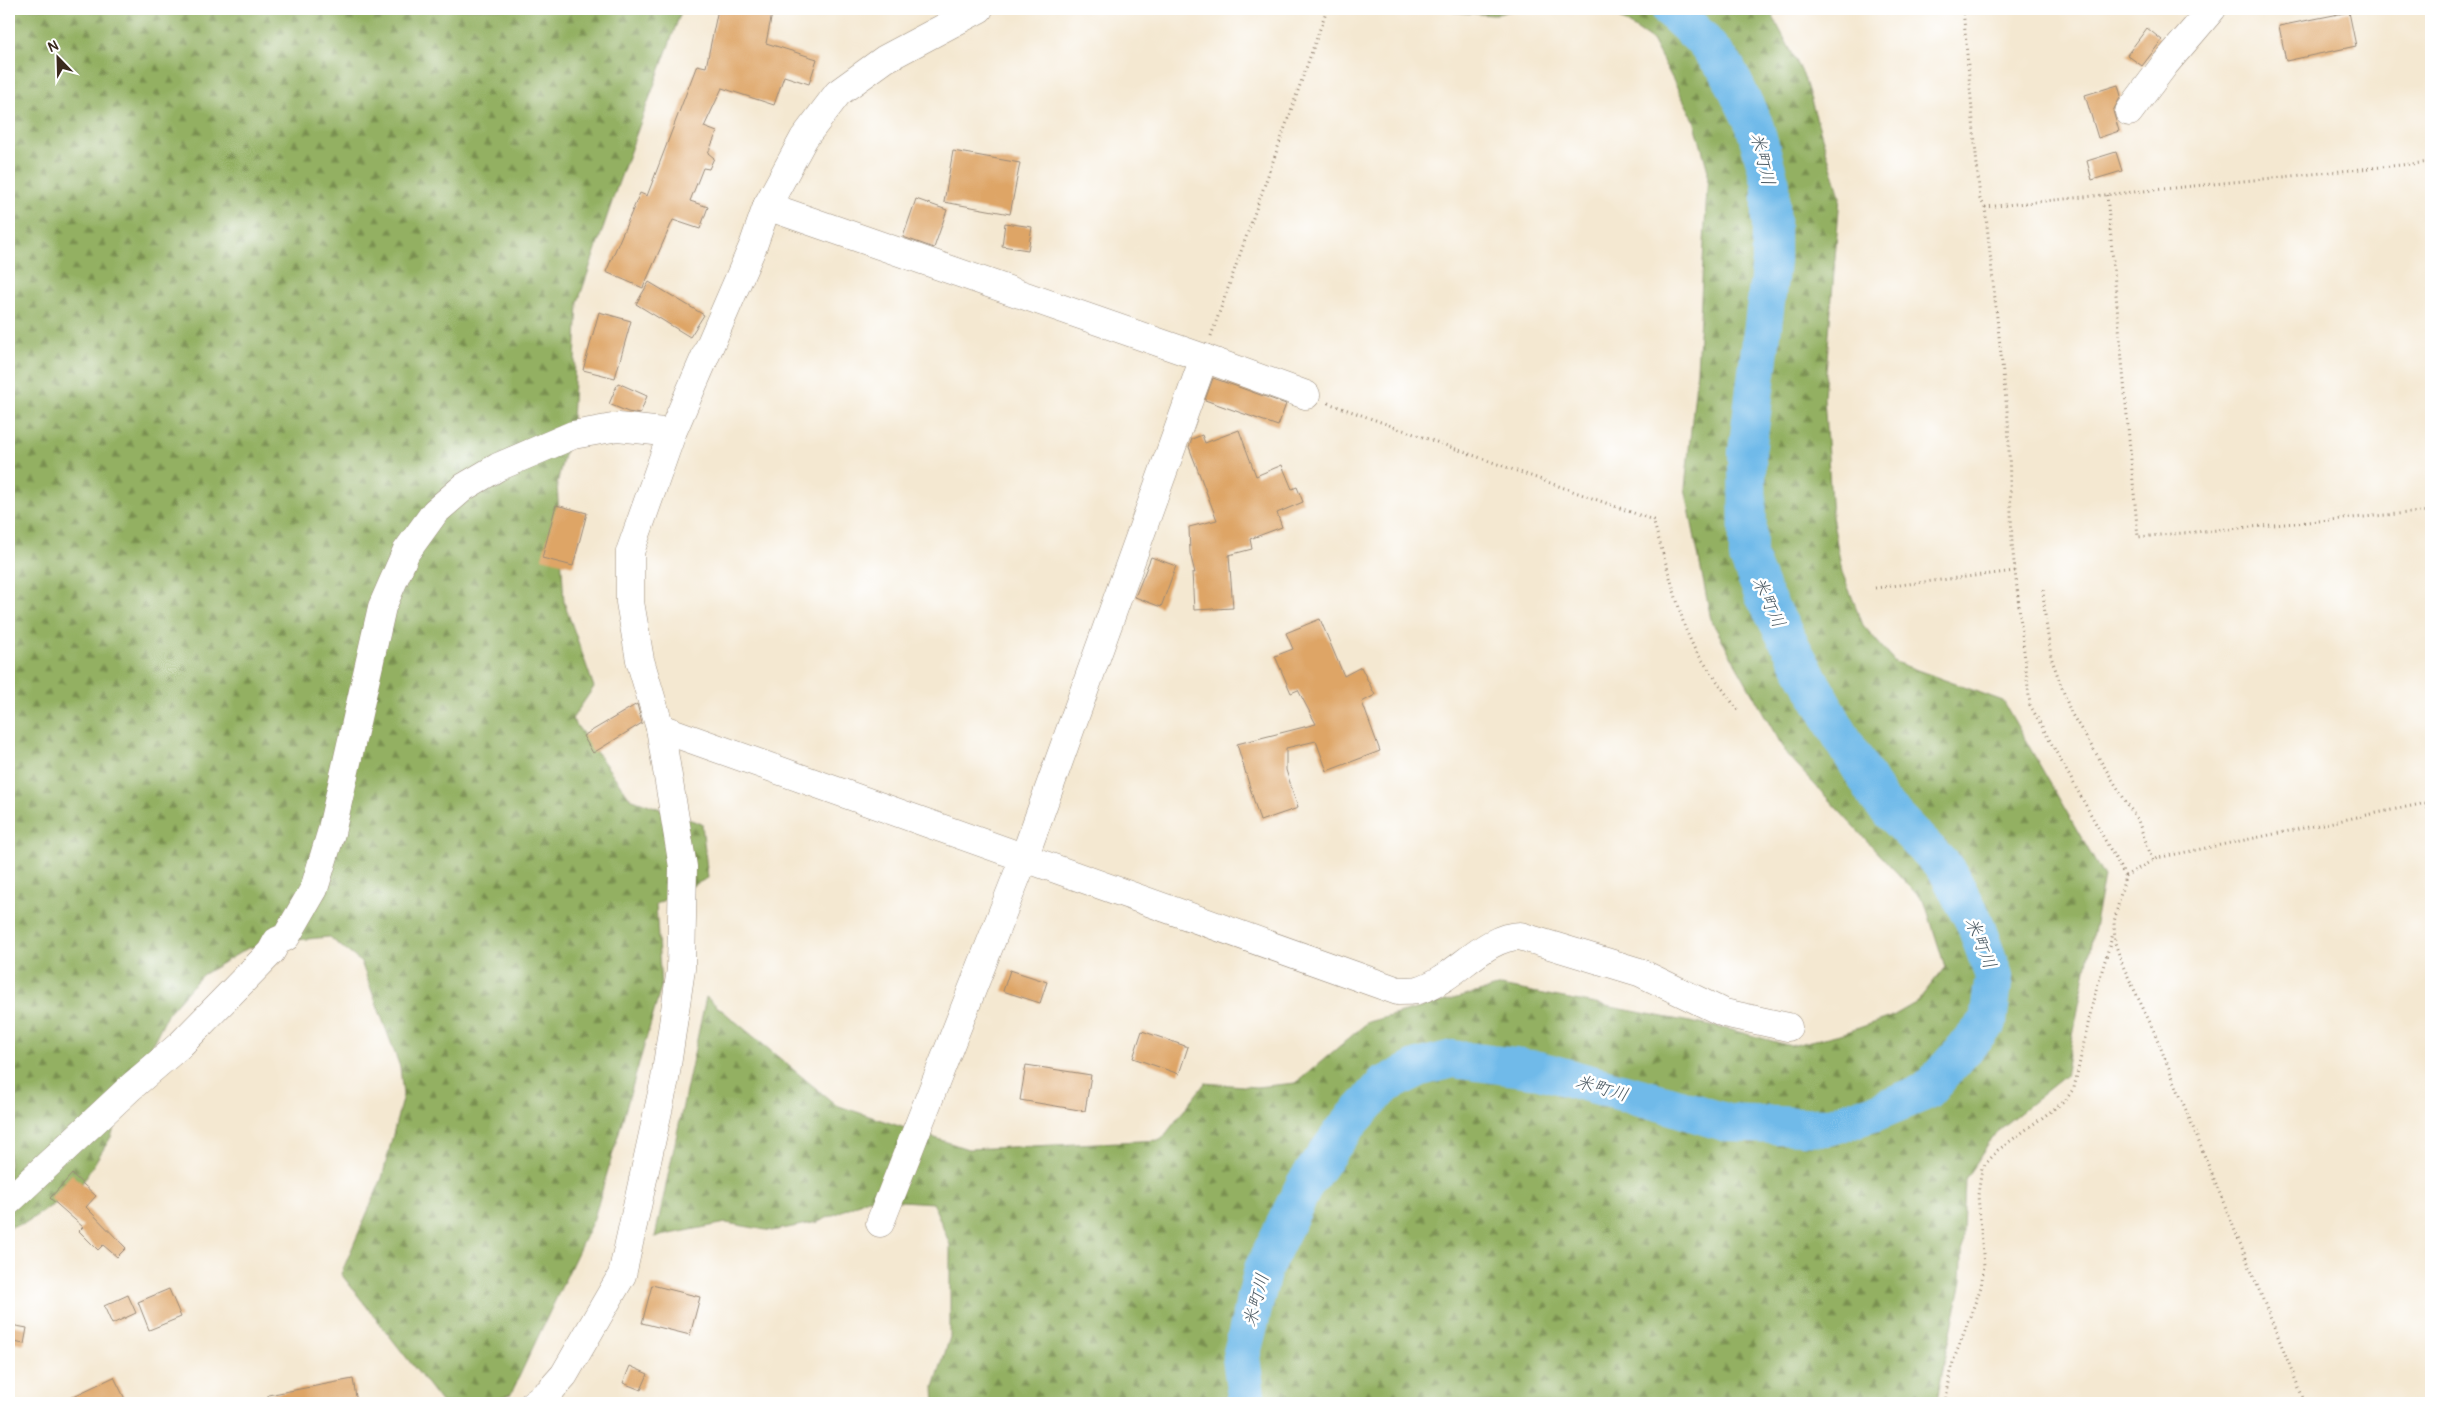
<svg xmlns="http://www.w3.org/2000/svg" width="2440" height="1412" viewBox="0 0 2440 1412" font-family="Pangolin,'Klee One',sans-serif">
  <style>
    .forest { fill: url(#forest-firs); stroke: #676d40 }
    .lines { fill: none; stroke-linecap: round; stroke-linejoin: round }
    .river { stroke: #70bae9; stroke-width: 38 }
    .building { fill: #dea566 }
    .minor-casing { stroke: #988978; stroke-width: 29 }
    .path { stroke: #988978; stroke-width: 3; stroke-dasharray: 1 4; stroke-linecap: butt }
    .minor { stroke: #fff; stroke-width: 28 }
    .labels { text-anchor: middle; stroke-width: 5; stroke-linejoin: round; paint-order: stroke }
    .water-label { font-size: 18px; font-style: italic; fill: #4e5c65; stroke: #fff }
  </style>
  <defs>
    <pattern id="forest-firs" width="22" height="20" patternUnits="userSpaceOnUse" patternTransform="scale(1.25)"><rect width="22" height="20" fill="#93b062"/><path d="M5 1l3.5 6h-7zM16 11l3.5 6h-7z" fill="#798f50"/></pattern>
  </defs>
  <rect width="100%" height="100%" fill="#fff"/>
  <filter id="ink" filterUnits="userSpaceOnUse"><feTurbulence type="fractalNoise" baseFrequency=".02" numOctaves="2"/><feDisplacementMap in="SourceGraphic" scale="10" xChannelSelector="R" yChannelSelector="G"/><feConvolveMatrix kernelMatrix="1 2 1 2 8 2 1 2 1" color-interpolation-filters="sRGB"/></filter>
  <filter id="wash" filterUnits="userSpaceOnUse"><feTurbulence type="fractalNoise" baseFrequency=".0096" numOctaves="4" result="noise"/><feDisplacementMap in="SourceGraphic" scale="20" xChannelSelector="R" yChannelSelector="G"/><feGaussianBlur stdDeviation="1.12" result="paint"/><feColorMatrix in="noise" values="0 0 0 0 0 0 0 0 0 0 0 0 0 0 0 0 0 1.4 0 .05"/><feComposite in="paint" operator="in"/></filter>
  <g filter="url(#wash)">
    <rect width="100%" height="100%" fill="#f4e8d1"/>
    <g class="forest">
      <polygon points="9,9 682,9 617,187 578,302 572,421 557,484 564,602 594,687 572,719 630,798 702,824 708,878 656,904 661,988 594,1218 511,1394 486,1403 442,1403 341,1274 382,1178 403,1095 400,1067 361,962 329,937 276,942 248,948 202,975 168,1013 124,1101 111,1137 79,1188 25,1223 9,1227"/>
      <polygon points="1451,9 1517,9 1494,15 1453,12"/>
      <polygon points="1606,9 1769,9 1803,74 1840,196 1824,397 1832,516 1842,572 1863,625 1895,662 2003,701 2104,877 2065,1076 1999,1129 1965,1179 1961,1285 1936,1403 935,1403 934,1387 950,1337 950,1245 933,1203 868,1199 818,1222 772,1231 726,1223 655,1237 706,997 836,1105 968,1149 1161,1140 1205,1083 1256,1087 1296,1083 1368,1022 1501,986 1732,1030 1791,1046 1844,1033 1891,1017 1917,1002 1945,967 1925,903 1787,755 1711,620 1685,488 1697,370 1708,171 1694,120 1652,40"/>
    </g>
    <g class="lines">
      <polyline class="river" points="1247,1403 1241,1357 1263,1269 1305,1184 1346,1127 1383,1086 1418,1068 1452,1059 1539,1070 1666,1104 1727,1123 1827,1127 1876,1112 1927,1091 1988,1022 1994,976 1974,921 1947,870 1880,801 1836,728 1794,652 1763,594 1748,557 1747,452 1771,262 1771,184 1754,124 1727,69 1700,37 1670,9"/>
    </g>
    <g id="blocks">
      <g class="building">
        <polygon points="718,9 773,9 766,43 817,59 809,84 784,76 774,105 722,88 704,127 717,132 708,153 714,158 709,169 703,168 690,201 708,207 700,229 673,220 643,288 606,272 640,193 647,196 697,65 706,67"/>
        <polygon points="2349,12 2356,46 2286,61 2279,26"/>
        <polygon points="2147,28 2162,40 2142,66 2127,55"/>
        <polygon points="2118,85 2121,96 2113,111 2119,131 2098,138 2085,95"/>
        <polygon points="953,151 1020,163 1010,214 944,202"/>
        <polygon points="2116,152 2122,171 2092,180 2087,161"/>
        <polygon points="916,199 947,210 934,248 903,237"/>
        <polygon points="1005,223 1032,227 1028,250 1002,246"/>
        <polygon points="649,282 704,315 690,337 636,304"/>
        <polygon points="599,312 631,321 615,378 583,370"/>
        <polygon points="1213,378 1286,404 1278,426 1205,400"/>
        <polygon points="618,383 647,396 640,414 628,412 609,404"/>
        <polygon points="1239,430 1256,476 1282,465 1292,489 1297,487 1303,502 1277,513 1282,527 1250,539 1252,549 1229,555 1233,608 1194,610 1192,572 1195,573 1190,553 1189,527 1217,520 1189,447 1192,439 1202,435 1205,443"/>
        <polygon points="556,505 587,513 573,566 542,558"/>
        <polygon points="1151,557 1176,566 1161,607 1135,597"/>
        <polygon points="1320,619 1344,676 1361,667 1375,695 1362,702 1380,751 1327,771 1316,741 1286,748 1286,770 1298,808 1260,821 1237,744 1316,724 1298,690 1291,693 1275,656 1293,649 1286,633"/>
        <polygon points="637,704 642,723 593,753 583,736"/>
        <polygon points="1010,970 1047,982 1040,1003 1003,991"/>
        <polygon points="1142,1031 1188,1047 1179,1074 1133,1058"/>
        <polygon points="1026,1065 1091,1075 1085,1111 1020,1100"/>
        <polygon points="72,1174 96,1196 86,1207 126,1248 117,1257 103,1245 98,1250 79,1231 83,1227 50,1198"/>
        <polygon points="652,1285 700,1297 690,1335 642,1323"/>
        <polygon points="169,1289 181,1317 149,1330 138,1302"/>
        <polygon points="128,1295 136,1313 112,1324 104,1306"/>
        <polygon points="11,1325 27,1328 24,1344 9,1341"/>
        <polygon points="630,1366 648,1374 641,1390 623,1383"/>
        <polygon points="114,1377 127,1403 59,1403"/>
        <polygon points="353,1379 357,1403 269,1403 268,1395"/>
      </g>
    </g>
  </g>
  <g filter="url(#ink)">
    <use href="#blocks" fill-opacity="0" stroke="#988978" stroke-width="1"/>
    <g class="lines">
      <defs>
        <g id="minor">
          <polyline points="2129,112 2165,64 2212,9"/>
          <polyline points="767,206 1204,358 1306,395"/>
          <path d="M660,728L1398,991C1404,991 1412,991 1418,990C1454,981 1483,936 1520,936L1639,972L1724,1013L1788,1027"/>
          <polyline points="9,1201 131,1087 180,1045 271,952 277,941 286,937 314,889 331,833 382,607 406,552 435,512 464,487 498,467 573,435 618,427 672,433"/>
          <polyline points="880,1223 1024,858 1204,358"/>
          <polyline points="534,1403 548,1393 564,1375 622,1275 665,1079 681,969 683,867 660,728 640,660 630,602 630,552 672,433 753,246 767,206 804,138 838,93 885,59 979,9"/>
        </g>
      </defs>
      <use href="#minor" class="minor-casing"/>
      <g class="path">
        <polyline points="1963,9 1980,199 1985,207 2008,419 2012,544 2030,705 2125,876 2114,922 2115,943 2123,966 2153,1029 2305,1403"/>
        <polyline points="2107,195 2138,537 2431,511"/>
        <polyline points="1985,207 2431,162"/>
        <polyline points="1211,336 1327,9"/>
        <polyline points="1328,403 1653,520 1685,628 1695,650 1739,712"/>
        <polyline points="1875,588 2015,571"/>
        <polyline points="2043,590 2045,615 2051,657 2071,713 2138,821 2153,861"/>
        <polyline points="2426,803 2431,817"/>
        <polyline points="2125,876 2157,858 2431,802"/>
        <polyline points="1945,1403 1953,1362 1981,1287 1984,1266 1978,1195 1982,1168 1998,1150 2065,1101 2074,1088 2094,997 2113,934"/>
      </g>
      <use href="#minor" class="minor"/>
    </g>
  </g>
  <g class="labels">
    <g class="water-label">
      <text transform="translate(1763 159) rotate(77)" y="6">米町川</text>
      <text transform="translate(1769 602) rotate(65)" y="6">米町川</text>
      <text transform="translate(1981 943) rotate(68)" y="6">米町川</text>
      <text transform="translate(1602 1088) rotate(16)" y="6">米町川</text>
      <text transform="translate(1256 1300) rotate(-75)" y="6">米町川</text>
    </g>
  </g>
  <rect width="2440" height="1412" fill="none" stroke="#fff" stroke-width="30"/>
  <g transform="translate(58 58) rotate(337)" stroke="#ffffff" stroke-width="4" paint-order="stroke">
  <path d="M0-4L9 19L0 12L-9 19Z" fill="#3b2a1e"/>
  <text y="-8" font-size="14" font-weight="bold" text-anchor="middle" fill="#3b2a1e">N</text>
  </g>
</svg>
